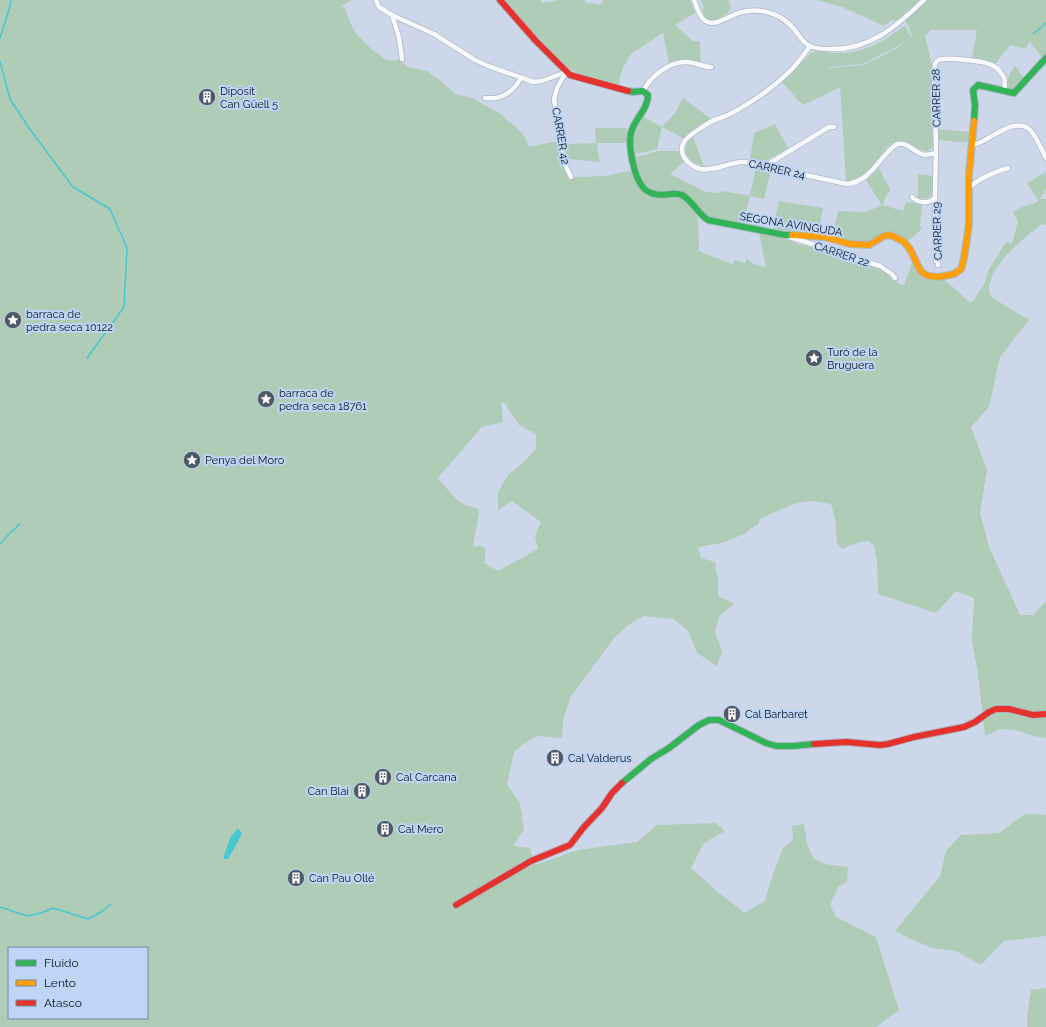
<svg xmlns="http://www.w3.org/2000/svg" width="1046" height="1027" viewBox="0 0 1046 1027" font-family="Raleway,sans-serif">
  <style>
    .green { fill: #afccb7; fill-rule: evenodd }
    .water { fill: #46c7d2 }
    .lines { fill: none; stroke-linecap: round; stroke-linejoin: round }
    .stream { stroke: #46c7d2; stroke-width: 1.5 }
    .street-casing { stroke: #adb6c5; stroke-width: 6 }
    .fast-casing { stroke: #adb6c5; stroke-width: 8 }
    .slow-casing { stroke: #adb6c5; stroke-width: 8 }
    .jam-casing { stroke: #adb6c5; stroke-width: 8 }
    .street { stroke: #f7f9fc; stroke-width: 4.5 }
    .fast { stroke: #30b455; stroke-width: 6 }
    .slow { stroke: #ff9f0a; stroke-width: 6 }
    .jam { stroke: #e5322d; stroke-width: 6 }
    .labels { text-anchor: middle; stroke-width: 4; stroke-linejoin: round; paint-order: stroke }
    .poi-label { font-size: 11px; fill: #0c141f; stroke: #bfd5f7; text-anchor: start }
    .street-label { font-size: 11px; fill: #0c141f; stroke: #bfd5f7 }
  </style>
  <rect width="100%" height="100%" fill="#ccd8ea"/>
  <g class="green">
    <path d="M0,0H352L342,5C348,12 349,22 354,30C359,39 381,59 391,61C394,61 398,60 400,60L408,67L427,71L441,81L455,94L472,98L503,115L506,120L511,123L522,133L526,139L529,147L558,141C560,155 562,168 570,179L574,177L606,176L633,170C635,181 637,189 647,195C658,195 678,194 686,201C690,205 693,210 696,215V216L698,217L699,251L734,265V260L746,263V258L754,264L766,267L759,233C767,234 775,235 782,238C790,240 797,244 805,246V244L814,247L877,267L886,272L892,280L895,281L901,285H904L913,260C916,267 919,278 928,279C932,279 936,278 941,279C946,280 966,298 970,303L973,301L985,282L989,269L1006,242L1012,243L1018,222L1013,212L1024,206L1036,203L1038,200L1027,183L1046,172V189L1040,199H1046V225L1042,224C1023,239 992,262 989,288C989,291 990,294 991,297L1029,320L1000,357L989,407L971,427L987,470L980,513L989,547L1020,615H1033L1046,601V738L1034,736L1015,730L1000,729L985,736L978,674L972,640L974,598L956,591L936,613L878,594L877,560L874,545L868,541L856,543L842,549L837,543L835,519L831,504L809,501L796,503L759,519V523L744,534L722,543L698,547L701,558L715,562L718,581V596L735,604L720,615L715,632L722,651L717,666L697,653L688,631L674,619L644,616L628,625L614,638L570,698L563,721L562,738L538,736L525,743L514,752L507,784L520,804L524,829L513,846L530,848L535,865L578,850L637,842L657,825L715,823L725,831L704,843L691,868L719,893L745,913L765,901L773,874L783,848L793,840L792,826L804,824L807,844L814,859L825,864L848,867L847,882L838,887L830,905L836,917L876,937L899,1010L876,1027H0ZM504,402L519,425L536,434V448L525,461L508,475L498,492V510L512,501L541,522L535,536L538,549L498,571L484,563L486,548L480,546L473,547L479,513L477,508C458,506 450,492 438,478L482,427L503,422L501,403ZM9,948H147V1018H9Z"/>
    <path d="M505,0H541V3L556,1V0H585V2L600,5L604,0H690L695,13L675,25L693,41H700L701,63C691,59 679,59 669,63L663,33L631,54L623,68L620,78L619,87L580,74L570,69L557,58Z"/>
    <path d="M701,0H728L732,9L729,10V12C723,16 717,21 709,20C705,18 703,13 702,9L704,8Z"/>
    <path d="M817,0H1046V54L1042,58L1030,41L1025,49L1010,45L995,64L984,59L972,58L977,30H931L925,36L932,65L931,104L933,146C922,163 910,131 889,145L870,169C863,175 855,181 846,181L840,87L803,105L794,96L825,71L831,68L864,65L897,48L912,36L906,21L892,20L884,26L842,7Z"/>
    <path d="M905,25L911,37L896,47L863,64L831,67L794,95L782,82L811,53C820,50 832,53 842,53C865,53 888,39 905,25Z"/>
    <path d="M1015,65L1024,79L1014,90H1012L1008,89C1006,79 1010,74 1015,65Z"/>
    <polygon points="683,98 711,119 687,134 683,138 662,127 657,149 636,154 633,140 633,131 642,116 662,127 675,113"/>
    <polygon points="775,124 788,148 766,161 763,162 750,159 754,133"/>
    <polygon points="595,128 627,128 627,143 597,143 599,159 601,162 567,159 564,144 596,143"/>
    <polygon points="939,129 970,132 969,143 939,140"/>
    <path d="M693,137L704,166C688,163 678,149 693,137Z"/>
    <path d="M658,151H679L680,156L684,162L670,174L706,192L721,193L722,191L750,196L756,167L771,170L764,199L750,196L743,224C731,221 711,219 702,212C694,205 692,196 682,192C670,188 657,196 646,187C639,180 638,166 636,157Z"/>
    <polygon points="879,168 890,189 882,205 866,180 872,175"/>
    <path d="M918,174L933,176C932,181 934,196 928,198C925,199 921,198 918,198Z"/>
    <polygon points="779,201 823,208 818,233 788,231 773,229"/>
    <path d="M906,202L922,204L920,227L923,228L907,242C900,236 890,228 880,234C875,237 872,241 866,242C856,244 843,239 833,236L838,211L866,212L882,205L903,211Z"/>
    <polygon points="1025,814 1046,815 1046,936 1004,941 981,965 956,951 932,948 909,938 895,931 940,876 946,851 961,835 999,833"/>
    <polygon points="1046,988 1046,1027 1027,1027 1027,1015 1031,990"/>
  </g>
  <polygon class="water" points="237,829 240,830 242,834 228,859 224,859 224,856 230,838"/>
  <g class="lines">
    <g class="stream">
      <polyline points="1033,34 1046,23"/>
      <polyline points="0,38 10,7 11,0"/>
      <polyline points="0,62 10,99 29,128 73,187 110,209 127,248 124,307 87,358"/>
      <polyline points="0,544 9,534 20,524"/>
      <polyline points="0,907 27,916 41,913 53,908 88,919 101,912 111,904"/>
    </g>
    <defs>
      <g id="street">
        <polyline points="376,0 377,3 379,7 392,15 434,34 475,60 488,66 534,82 542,81 566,72"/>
        <path d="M694,0C697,6 698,14 703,19C714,30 730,14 742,12C750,10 759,10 766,12C777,14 787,21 794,29C799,35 802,41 808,45C814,49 823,49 829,49C869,51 897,26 924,0"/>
        <polyline points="392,15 399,37 402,59"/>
        <path d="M810,46C804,54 798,63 791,70C774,87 754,101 734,112C729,115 723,117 717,119C711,121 687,136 684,142C677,154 689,166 700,169C715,172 730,161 745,162L847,184C867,182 876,164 888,152C891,149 894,145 898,144C907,142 913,151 921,154C926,156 931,154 936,153"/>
        <polyline points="566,72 557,88 554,99 564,162 571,177"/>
        <path d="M643,91C651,76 669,62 686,62C695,62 702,67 711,67"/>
        <path d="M485,98C501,100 513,92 521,78"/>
        <path d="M972,145C975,144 978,144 981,142C994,136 1016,117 1030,130C1037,137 1041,149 1046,158"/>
        <polyline points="765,166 829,127 834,127"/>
        <path d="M969,188C979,178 995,172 1008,168"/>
        <path d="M912,197C918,203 929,205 935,197L936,145L934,72C934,69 934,64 937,61C942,56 981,61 989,64C995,66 1000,70 1003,76C1006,80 1005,86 1004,91"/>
        <polyline points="935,197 936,261 938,261 938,265"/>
        <polyline points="790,237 880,266 892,274 895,278"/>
      </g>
      <g id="fast">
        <path d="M628,91L633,92L643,91L648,95C648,110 634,119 631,133C628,146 634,176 642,186C645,191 650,193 655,194C664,197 673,191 682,195C693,201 697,213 708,220L785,235H792"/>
        <polyline points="974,121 975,105 973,90 978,85 1014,93 1046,58"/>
        <polyline points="622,783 651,759 669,748 699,725 709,720 719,720 766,743 776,746 794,746 814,744"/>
      </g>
      <polyline id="slow" points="792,235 825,237 850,244 869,245 884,236 890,235 903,241 910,249 920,270 924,274 929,276 939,277 954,274 961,269 963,263 967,239 969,223 969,174 974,121"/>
      <g id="jam">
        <polyline points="500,0 536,41 570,75 628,91"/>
        <polyline points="814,744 846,742 880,745 888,744 914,737 964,727 975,722 989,712 996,709 1009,709 1033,715 1046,714"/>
        <polyline points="456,905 531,861 570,845 584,827 602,808 612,793 622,783"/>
      </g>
    </defs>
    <use href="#street" class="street-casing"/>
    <use href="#fast" class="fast-casing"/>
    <use href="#slow" class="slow-casing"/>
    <use href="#jam" class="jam-casing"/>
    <use href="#street" class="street"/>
    <use href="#fast" class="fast"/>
    <use href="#slow" class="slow"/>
    <use href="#jam" class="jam"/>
  </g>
  <defs>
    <symbol id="building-disc" viewBox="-11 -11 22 22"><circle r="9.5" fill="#4f5966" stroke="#bfd5f7"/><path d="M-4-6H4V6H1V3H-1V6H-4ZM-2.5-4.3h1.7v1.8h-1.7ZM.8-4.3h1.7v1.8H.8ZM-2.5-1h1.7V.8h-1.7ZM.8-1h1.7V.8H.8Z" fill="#fff"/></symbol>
    <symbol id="sight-disc" viewBox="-11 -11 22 22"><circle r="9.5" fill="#4f5966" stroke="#bfd5f7"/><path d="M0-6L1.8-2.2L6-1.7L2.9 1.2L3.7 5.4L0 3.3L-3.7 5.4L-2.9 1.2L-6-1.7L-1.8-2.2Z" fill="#fff"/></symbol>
  </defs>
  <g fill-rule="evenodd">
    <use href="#building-disc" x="197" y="87" width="20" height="20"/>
    <use href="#sight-disc" x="3" y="310" width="20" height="20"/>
    <use href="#sight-disc" x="804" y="348" width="20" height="20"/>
    <use href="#sight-disc" x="256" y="389" width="20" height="20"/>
    <use href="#sight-disc" x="182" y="450" width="20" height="20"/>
    <use href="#building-disc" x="722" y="704" width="20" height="20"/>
    <use href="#building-disc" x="545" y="748" width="20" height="20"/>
    <use href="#building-disc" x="373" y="767" width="20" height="20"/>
    <use href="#building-disc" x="352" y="781" width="20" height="20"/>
    <use href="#building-disc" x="375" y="819" width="20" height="20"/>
    <use href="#building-disc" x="286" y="868" width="20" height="20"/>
  </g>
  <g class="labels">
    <g class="poi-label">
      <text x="220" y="95">Dipòsit<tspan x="220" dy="13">Can Güell 5</tspan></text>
      <text x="26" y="318">barraca de<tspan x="26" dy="13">pedra seca 10122</tspan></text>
      <text x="827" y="356">Turó de la<tspan x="827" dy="13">Bruguera</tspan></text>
      <text x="279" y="397">barraca de<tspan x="279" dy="13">pedra seca 18761</tspan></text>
      <text x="205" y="464">Penya del Moro</text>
      <text x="745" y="718">Cal Barbaret</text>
      <text x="568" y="762">Cal Valderus</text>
      <text x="396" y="781">Cal Carcana</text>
      <text x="349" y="795" text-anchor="end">Can Blai</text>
      <text x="398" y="833">Cal Mero</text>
      <text x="309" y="882">Can Pau Ollé</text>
    </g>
    <g class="street-label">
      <text transform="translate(936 98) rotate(-91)" y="4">CARRER 28</text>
      <text transform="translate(561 136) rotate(80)" y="4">CARRER 42</text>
      <text transform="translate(777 169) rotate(12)" y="4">CARRER 24</text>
      <text transform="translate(791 224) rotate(9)" y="4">SEGONA AVINGUDA</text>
      <text transform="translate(937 231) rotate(-92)" y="4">CARRER 29</text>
      <text transform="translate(842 254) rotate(18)" y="4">CARRER 22</text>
    </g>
  </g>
  <rect x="8" y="947" width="140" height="72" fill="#bfd5f7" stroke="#7788a1"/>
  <rect x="16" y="960" width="20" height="6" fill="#30b455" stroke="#7788a1"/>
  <text x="44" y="967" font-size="12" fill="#0c141f">Fluido</text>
  <rect x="16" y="980" width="20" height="6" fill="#ff9f0a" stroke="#7788a1"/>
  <text x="44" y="987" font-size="12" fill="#0c141f">Lento</text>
  <rect x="16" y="1000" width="20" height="6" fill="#e5322d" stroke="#7788a1"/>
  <text x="44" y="1007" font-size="12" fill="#0c141f">Atasco</text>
</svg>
